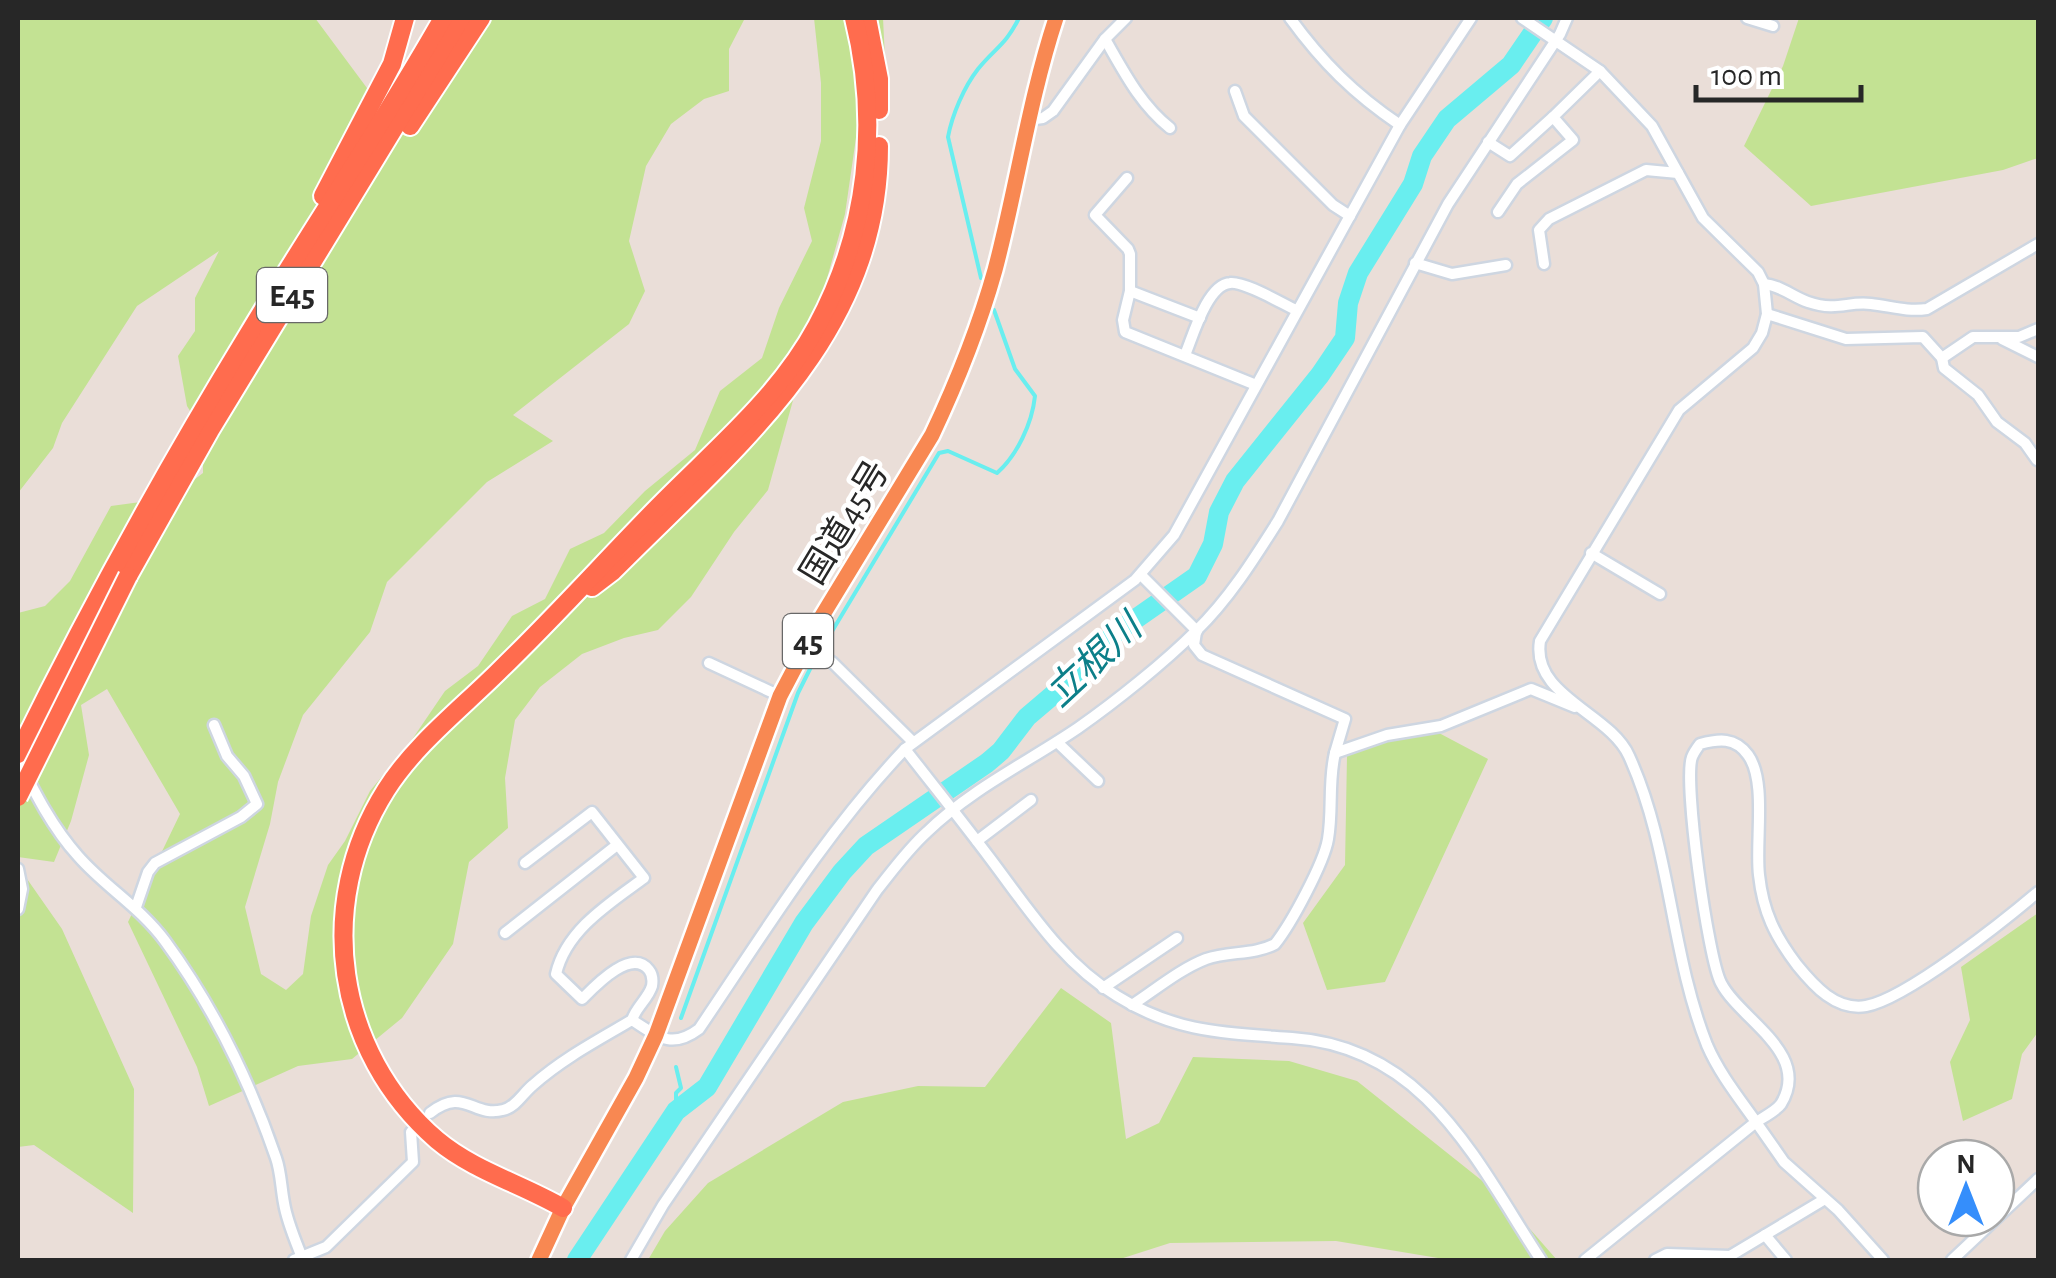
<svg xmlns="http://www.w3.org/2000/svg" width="2056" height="1278" viewBox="0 0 2056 1278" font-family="'Alegreya Sans','Noto Sans JP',sans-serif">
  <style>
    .green { fill: #c3e293 }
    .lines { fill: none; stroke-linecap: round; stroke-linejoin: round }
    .stream { stroke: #69eeef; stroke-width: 4 }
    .river { stroke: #69eeef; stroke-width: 20 }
    .minor-casing { stroke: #ced6e1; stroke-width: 15 }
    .trunk-casing { stroke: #fff; stroke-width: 20 }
    .motorway-casing { stroke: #fff; stroke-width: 22 }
    .minor { stroke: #fff; stroke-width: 10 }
    .trunk { stroke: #f88852; stroke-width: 15 }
    .motorway { stroke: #ff6c4e; stroke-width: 18 }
    .motorway-bridge-casing { stroke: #fff; stroke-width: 22; stroke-linecap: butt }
    .motorway-bridge { stroke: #ff6c4e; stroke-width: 18 }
    .labels { text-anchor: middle; stroke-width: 9; stroke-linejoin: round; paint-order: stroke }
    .shield { fill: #fff; stroke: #686868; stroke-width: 2.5 }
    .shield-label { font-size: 32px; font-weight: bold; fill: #272727 }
    .street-label { font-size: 35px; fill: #272727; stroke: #fff }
    .water-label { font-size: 38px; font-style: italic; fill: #0c7f89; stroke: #fff }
  </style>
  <rect width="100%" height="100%" fill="#eaded8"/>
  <g class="green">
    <polygon points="18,18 315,18 387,115 485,18 745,18 729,49 729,91 704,99 671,124 646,166 629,241 645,291 629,324 513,415 553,441 487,482 387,582 370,632 303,715 278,782 270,824 245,907 261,974 286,990 303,974 311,916 328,865 345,841 370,791 411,741 445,691 478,666 512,616 545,599 570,549 604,533 645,491 695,450 720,391 762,358 779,308 812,241 804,208 821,141 821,83 814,18 883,18 886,79 856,84 857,131 845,214 768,490 734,532 691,597 658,630 624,638 582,654 540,687 515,720 505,778 508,828 469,862 453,944 402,1018 352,1059 298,1066 209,1106 197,1067 128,922 180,814 107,689 81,705 89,755 71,821 54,862 18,857 18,613 45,606 70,581 111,506 170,498 203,473 203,448 197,422 187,406 178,356 195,331 195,298 219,251 137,306 62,423 53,448 18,493"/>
    <polygon points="1799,18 2038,18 2038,158 2003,170 1811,206 1744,146 1783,66"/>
    <polygon points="1422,724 1488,759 1385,982 1327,990 1303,923 1345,865 1347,756"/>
    <polygon points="18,866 62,929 134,1089 133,1213 34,1145 18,1147"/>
    <polygon points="2038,913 2038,1032 2022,1054 2012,1099 1963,1121 1950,1062 1970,1020 1961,967"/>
    <polygon points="1061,988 1111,1023 1126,1139 1159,1123 1193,1057 1289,1061 1357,1081 1500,1195 1557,1260 1450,1260 1336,1241 1170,1243 1117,1260 648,1260 665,1231 708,1183 843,1102 918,1086 985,1087"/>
  </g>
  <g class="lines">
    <g class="stream">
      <path d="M981,278L948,137C952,115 964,87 978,69C996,47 1005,46 1019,18"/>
      <path d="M681,1018L798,693L813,663L939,453L948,451L997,473C1017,455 1032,424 1035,396L1015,369L994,310"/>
      <polyline points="676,1067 681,1088 676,1093 676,1111"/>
    </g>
    <polyline class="river" points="577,1260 676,1111 707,1087 804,923 842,872 866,846 987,763 1001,751 1027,717 1087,666 1114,634 1197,576 1213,544 1219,512 1235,481 1320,375 1345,338 1348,303 1358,273 1413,184 1422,156 1447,119 1511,65 1543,18"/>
    <defs>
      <g id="minor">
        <path d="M1290,18C1322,62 1354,94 1400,125"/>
        <path d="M1522,18L1600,71L1652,126L1703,218L1758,272L1764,284L1767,314L1762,333L1753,348L1679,410L1540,641C1531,696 1610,713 1629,756C1671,848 1670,952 1707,1045C1719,1073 1739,1098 1756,1122L1585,1260"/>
        <polyline points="1747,18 1773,26"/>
        <path d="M1105,39C1124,72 1140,104 1170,128"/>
        <polyline points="1235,91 1244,116 1333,205 1350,216"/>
        <polyline points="1028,120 1043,118 1053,111 1105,39 1126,18"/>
        <polyline points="1488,142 1510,156 1553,117"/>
        <polyline points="1127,178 1095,215 1128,249 1130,254 1130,291 1123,320 1125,332 1256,385"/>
        <polyline points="1498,212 1517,184 1573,140 1553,117 1600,71"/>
        <polyline points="1415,263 1452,274 1506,265"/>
        <polyline points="1544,264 1539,230 1549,219 1646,170 1678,173"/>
        <path d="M1764,284C1780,285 1793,297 1808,302C1838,312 1847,301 1871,304C1890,306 1907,312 1927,309L2038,244"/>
        <polyline points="1130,291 1200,318"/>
        <polyline points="1767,314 1846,339 1923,337 1942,358 1973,337 2019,337 2038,329"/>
        <polyline points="2002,339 2038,357"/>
        <path d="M1185,355C1193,336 1207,285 1230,283C1244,281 1281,303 1296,310"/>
        <polyline points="1942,358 1944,368 1978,395 1997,422 2025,443 2037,460"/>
        <polyline points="1591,553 1660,594"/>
        <polyline points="1141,575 1197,631"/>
        <polyline points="1196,632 1194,645 1202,655 1345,719 1335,753 1387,735 1441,726 1531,689 1575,707"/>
        <polyline points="832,662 913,742"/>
        <polyline points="709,663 780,696"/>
        <polyline points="1057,742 1098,781"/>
        <path d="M905,749C933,785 962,821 989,857C1027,907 1062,963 1117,996C1176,1033 1225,1033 1292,1038C1426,1047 1476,1161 1541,1260"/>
        <path d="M18,759C35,793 52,827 78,856C105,887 140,907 165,941C212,1005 250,1082 276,1158C281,1172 281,1188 284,1203C287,1222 296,1242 303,1260"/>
        <polyline points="977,841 1031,800"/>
        <path d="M525,863L592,812L644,878C610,903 566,930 556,974L582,999C594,987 631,947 649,970C653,975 653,980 652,986C648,999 636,1007 632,1020"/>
        <polyline points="18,869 22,889 18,909"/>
        <polyline points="136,907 148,872 155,863 241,817 257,804 244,776 227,756 214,725"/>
        <polyline points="505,933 617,845"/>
        <polyline points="1103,988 1177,938"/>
        <path d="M1132,1005C1155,990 1180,969 1206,959C1229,951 1254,955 1275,944C1291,924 1324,863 1328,839C1333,810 1328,782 1335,753"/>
        <path d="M430,1113C464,1086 473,1118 503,1110C516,1107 523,1093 533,1085C562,1059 598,1040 632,1020C657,1036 671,1050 699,1029C764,933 825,833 905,749L1135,580L1174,535L1400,125L1471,18"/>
        <polyline points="1765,1235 1786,1260"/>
        <polyline points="294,1260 326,1247 413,1162 411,1132"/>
        <path d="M631,1260L663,1205L877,890C893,870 908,849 927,832C971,789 1028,762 1078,728C1115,702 1164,663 1196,631C1229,599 1254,559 1278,521L1448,204L1560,34L1567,18"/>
        <polyline points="1655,1260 1667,1254 1730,1256 1825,1199"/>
        <path d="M1883,1260L1838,1210L1784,1162L1756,1122C1764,1117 1776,1111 1781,1104C1812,1053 1740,1020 1721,983C1708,959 1683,780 1692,757C1694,752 1697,748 1700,744C1719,739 1735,737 1748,755C1767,781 1755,842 1759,875C1763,912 1775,936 1797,965C1814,986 1836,1011 1866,1006C1906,999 2005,920 2038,892"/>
        <polyline points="1952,1260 2038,1179"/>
      </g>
      <path id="trunk" d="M539,1260L563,1208L636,1078L656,1035L780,696L822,616L932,435C957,382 979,327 995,270C1017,187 1029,100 1056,18"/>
      <g id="motorway">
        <polyline points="867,18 879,79 879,110"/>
        <polyline points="410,126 481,18"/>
        <polyline points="323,196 392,64 405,18"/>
        <polyline points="128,576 210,430 461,18"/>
        <path d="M592,587L613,571C736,447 879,336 879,146"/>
        <path d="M18,754C88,611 165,471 248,335C312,228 382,126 443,18"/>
        <path d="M563,1208C522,1184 474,1171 437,1140C335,1052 314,904 386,790C415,744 462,708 500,670C555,617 605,561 658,507C714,450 779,397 817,326C868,231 880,122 854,18"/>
      </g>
    </defs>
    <use href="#minor" class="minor-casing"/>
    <use href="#trunk" class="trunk-casing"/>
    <use href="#motorway" class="motorway-casing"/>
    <use href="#minor" class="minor"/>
    <use href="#trunk" class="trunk"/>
    <use href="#motorway" class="motorway"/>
    <defs>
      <polyline id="motorway-bridge" points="18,797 128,576"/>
    </defs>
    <use href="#motorway-bridge" class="motorway-bridge-casing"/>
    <use href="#motorway-bridge" class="motorway-bridge"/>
  </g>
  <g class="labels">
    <g class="shield">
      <rect x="257" y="268" width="70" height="54" rx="8"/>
      <rect x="783" y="614" width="50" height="54" rx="8"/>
    </g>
    <g class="shield-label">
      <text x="292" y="306">E45</text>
      <text x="808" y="652">45</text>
    </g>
    <g class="street-label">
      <text transform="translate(844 522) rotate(-59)" y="12">国道45号</text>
    </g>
    <g class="water-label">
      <text transform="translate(1093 660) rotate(-43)" y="13">立根川</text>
    </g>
  </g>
  <rect width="2056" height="1278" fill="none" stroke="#272727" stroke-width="40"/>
  <g transform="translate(1966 1188)"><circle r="48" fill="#ffffff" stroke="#a9a9a9" stroke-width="2.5"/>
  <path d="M0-8L18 38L0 25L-18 38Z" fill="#358efb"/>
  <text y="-15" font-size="28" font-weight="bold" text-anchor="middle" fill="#272727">N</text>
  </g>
  <path d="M1696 85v15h165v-15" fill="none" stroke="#272727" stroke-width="5"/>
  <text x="1711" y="85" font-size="30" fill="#272727" stroke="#ffffff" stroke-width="8" paint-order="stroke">100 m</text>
</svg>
